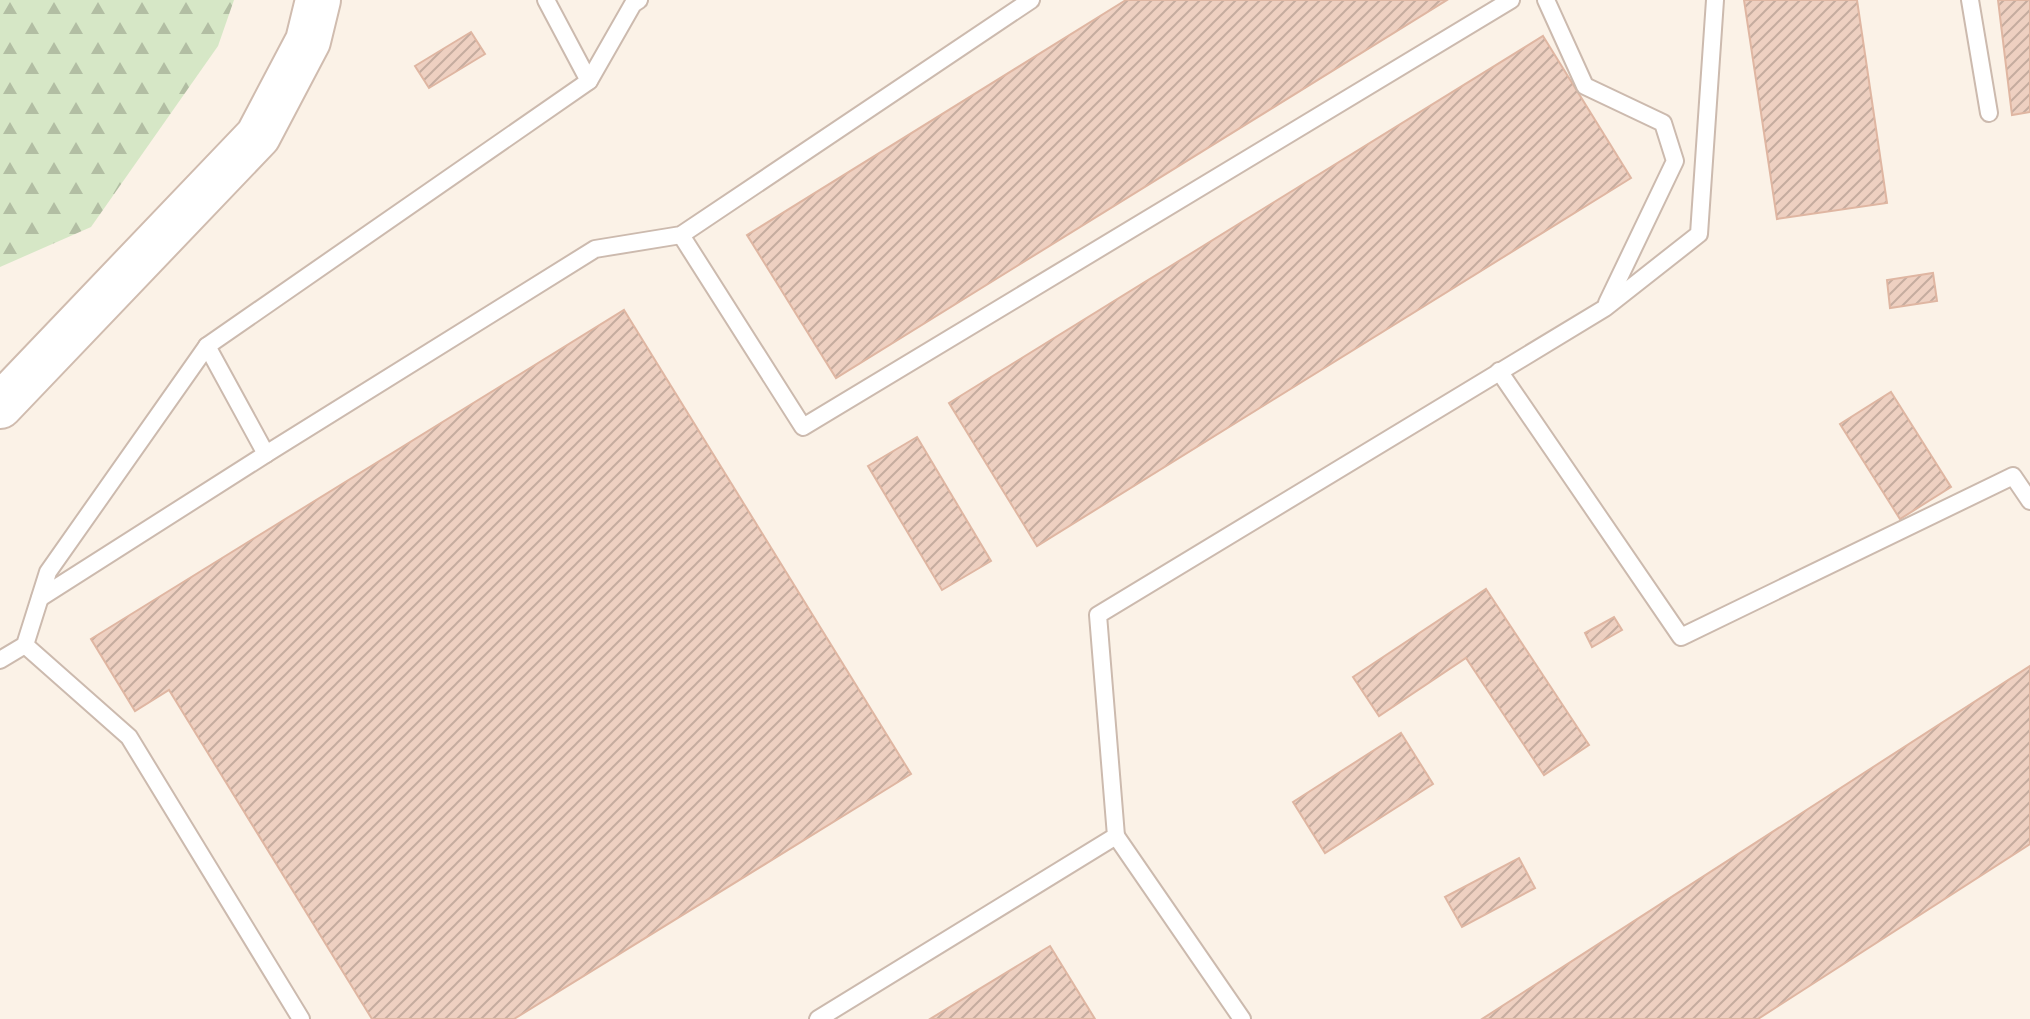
<svg xmlns="http://www.w3.org/2000/svg" width="2030" height="1019" viewBox="0 0 2030 1019" font-family="Mulish,sans-serif">
  <style>
    .forest { fill: url(#forest-firs) }
    .building { fill: url(#building-hatch); stroke: #dfb6a2; stroke-width: 2 }
    .lines { fill: none; stroke-linecap: round; stroke-linejoin: round }
    .lane-casing { stroke: #ccbaae; stroke-width: 20 }
    .secondary-casing { stroke: #d0bcaf; stroke-width: 48 }
    .lane { stroke: #fff; stroke-width: 16 }
    .secondary { stroke: #fff; stroke-width: 44 }
  </style>
  <defs>
    <pattern id="forest-firs" width="22" height="20" patternUnits="userSpaceOnUse" patternTransform="scale(2)"><rect width="22" height="20" fill="#d6e7c6"/><path d="M5 1l3.5 6h-7zM16 11l3.5 6h-7z" fill="#b2bea3"/></pattern>
    <pattern id="building-hatch" width="6" height="6" patternUnits="userSpaceOnUse" patternTransform="scale(2)"><rect width="6" height="6" fill="#eed0c1"/><path d="M-1 1l2-2M0 6l6-6M5 7l2-2" fill="none" stroke="#c5ac9f"/></pattern>
  </defs>
  <rect width="100%" height="100%" fill="#fbf2e7"/>
  <polygon class="forest" points="0,0 234,0 218,46 91,227 0,267"/>
  <g class="building">
    <polygon points="1126,0 1447,0 836,378 747,235"/>
    <polygon points="1744,0 1857,0 1887,203 1777,219"/>
    <polygon points="1998,0 2030,0 2030,112 2012,115"/>
    <polygon points="471,32 485,54 429,88 415,66"/>
    <polygon points="1543,36 1631,178 1037,546 949,403"/>
    <polygon points="1933,273 1937,301 1890,308 1887,280"/>
    <polygon points="624,310 911,774 514,1019 372,1019 169,690 135,711 91,639"/>
    <polygon points="1891,392 1951,487 1900,519 1840,424"/>
    <polygon points="917,437 991,561 942,590 868,466"/>
    <polygon points="1486,589 1589,745 1544,775 1466,658 1379,716 1353,677"/>
    <polygon points="1614,617 1622,630 1592,647 1585,633"/>
    <polygon points="2030,666 2030,844 1758,1019 1482,1019"/>
    <polygon points="1401,733 1433,784 1325,853 1293,802"/>
    <polygon points="1519,858 1535,888 1462,927 1445,897"/>
    <polygon points="1050,946 1095,1019 930,1019"/>
  </g>
  <g class="lines">
    <defs>
      <g id="lane">
        <polyline points="546,0 589,81"/>
        <polyline points="1546,0 1585,86 1663,123 1675,161 1607,303"/>
        <polyline points="1970,0 1989,113"/>
        <polyline points="681,235 803,427 1511,0"/>
        <polyline points="207,346 266,454 595,249 681,235 1031,0"/>
        <polyline points="1499,371 1681,637 2013,476 2030,501"/>
        <polyline points="40,598 266,454"/>
        <polyline points="25,645 129,737 301,1019"/>
        <polyline points="0,660 25,645 48,572 207,346 589,81 633,4 639,0"/>
        <polyline points="1116,836 1242,1019"/>
        <polyline points="818,1019 1116,836 1098,615 1605,308 1699,234 1715,0"/>
      </g>
      <polyline id="secondary" points="0,406 258,136 308,41 318,0"/>
    </defs>
    <use href="#lane" class="lane-casing"/>
    <use href="#secondary" class="secondary-casing"/>
    <use href="#lane" class="lane"/>
    <use href="#secondary" class="secondary"/>
  </g>
</svg>
